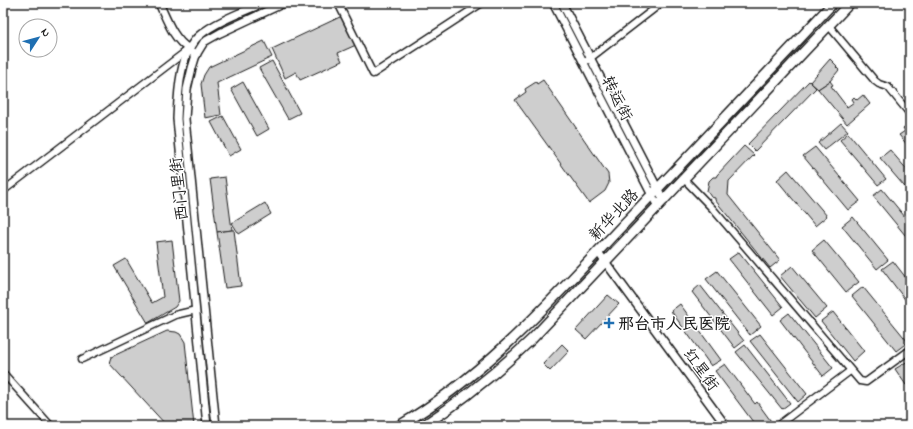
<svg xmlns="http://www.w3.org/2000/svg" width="913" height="429" viewBox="0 0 913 429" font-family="'Indie Flower','LXGW WenKai TC',sans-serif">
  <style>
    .building { fill: #cecece; stroke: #1c1c1c }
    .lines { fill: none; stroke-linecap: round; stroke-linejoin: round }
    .minor-casing { stroke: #1c1c1c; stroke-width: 9 }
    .tertiary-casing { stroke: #1c1c1c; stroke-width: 10 }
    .secondary-casing { stroke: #1c1c1c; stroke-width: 11 }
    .primary-casing { stroke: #1c1c1c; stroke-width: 12 }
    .minor { stroke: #fff; stroke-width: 6 }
    .tertiary { stroke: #fff; stroke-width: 7 }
    .secondary { stroke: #fff; stroke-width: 8 }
    .primary { stroke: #fff; stroke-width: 9 }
    .poi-dot { fill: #1f6fb2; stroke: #fff; stroke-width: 1.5 }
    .labels { text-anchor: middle; stroke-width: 3; stroke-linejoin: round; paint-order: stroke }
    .street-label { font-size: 16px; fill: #1c1c1c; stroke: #fff }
    .poi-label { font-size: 16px; font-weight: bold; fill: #1c1c1c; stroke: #fff; text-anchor: start }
  </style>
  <rect width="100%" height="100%" fill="#fff"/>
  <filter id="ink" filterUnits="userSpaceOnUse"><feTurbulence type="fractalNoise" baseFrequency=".025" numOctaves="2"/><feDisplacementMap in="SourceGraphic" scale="8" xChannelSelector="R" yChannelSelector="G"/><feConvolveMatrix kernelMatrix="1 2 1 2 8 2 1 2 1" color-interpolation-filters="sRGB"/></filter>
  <g filter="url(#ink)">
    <g class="building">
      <polygon points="342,16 356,45 338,53 342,61 300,80 296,72 285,78 272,49"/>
      <polygon points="264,41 272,57 217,83 221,115 205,118 201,84 204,75 209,67"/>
      <polygon points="830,59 837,66 836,67 839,70 830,81 818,89 810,82"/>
      <polygon points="272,61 300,113 288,119 259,68"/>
      <polygon points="543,80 608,174 609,183 605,191 589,203 515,100 526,92 525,89 536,82 537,84"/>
      <polygon points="809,81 816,88 755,151 748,144"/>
      <polygon points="830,81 833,85 831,86 847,107 854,102 852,99 854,97 857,100 863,95 870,104 847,124 818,89"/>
      <polygon points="243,82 269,129 257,136 231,89"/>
      <polygon points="223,116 241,149 229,156 211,122"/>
      <polygon points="841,123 848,131 824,150 818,143"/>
      <polygon points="909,123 910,124 910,144 908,146 899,135 905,131 903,128"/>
      <polygon points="848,133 886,179 878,185 840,140"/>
      <polygon points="744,146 754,155 729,181 728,195 780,260 770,268 715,200 715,198 711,197 707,191 709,181 713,177 716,177 717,175"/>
      <polygon points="815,147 860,201 848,210 803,156"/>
      <polygon points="890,150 910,173 910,193 880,158"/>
      <polygon points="788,170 827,216 815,226 777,180"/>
      <polygon points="225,177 232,230 217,232 210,179"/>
      <polygon points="882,189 910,223 910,241 873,196"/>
      <polygon points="265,203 271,214 239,234 232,223"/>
      <polygon points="853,217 888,260 877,269 842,226"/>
      <polygon points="232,230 234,230 241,286 225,288 217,232"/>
      <polygon points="172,240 179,301 175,307 148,323 114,266 126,259 152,303 163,297 156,242"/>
      <polygon points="824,240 859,282 846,292 812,250"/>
      <polygon points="739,252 783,307 773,315 729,259"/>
      <polygon points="893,261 910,283 910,306 882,269"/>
      <polygon points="792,266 827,308 815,318 780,276"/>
      <polygon points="717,271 761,326 750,335 706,279"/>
      <polygon points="700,285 744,341 735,348 692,292"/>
      <polygon points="863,287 908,342 896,351 852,296"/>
      <polygon points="608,295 619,304 586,339 576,330"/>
      <polygon points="680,304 721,360 711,366 671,311"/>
      <polygon points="833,312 864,351 853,361 821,321"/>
      <polygon points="789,313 833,368 823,376 780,320"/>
      <polygon points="167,331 176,332 180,334 185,342 194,426 167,426 109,363 111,357"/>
      <polygon points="760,334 807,394 798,402 750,341"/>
      <polygon points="562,344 569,351 550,371 543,364"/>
      <polygon points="745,345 790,403 782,409 736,352"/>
      <polygon points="908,361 910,363 910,388 908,384 906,385 895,369"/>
      <polygon points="725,364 755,404 757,402 773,424 770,426 756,426 715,371"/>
    </g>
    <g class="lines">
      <defs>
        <g id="minor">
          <polyline points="338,3 373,74 482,3"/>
          <polyline points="829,26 875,81 879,84 888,87 910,114"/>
          <polyline points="584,63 659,5"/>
          <polyline points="684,179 713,209 860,381 866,382 910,350"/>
          <polyline points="3,191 189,49"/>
          <polyline points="82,359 175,315 196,310"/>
          <polyline points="3,373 51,426"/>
          <polyline points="777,426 850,371"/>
        </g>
        <g id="tertiary">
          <path d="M159,3C167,20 173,39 189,49"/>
          <polyline points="553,3 658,207"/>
          <polyline points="562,3 664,201"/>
          <polyline points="598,252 726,426"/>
          <path d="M207,426L177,119C178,95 179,52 200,35C217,21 243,12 263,3"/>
          <polyline points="216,426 185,119 187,89 192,68 196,55 204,42 220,33 284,3"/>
        </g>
        <polyline id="secondary" points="189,49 196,55"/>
        <g id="primary">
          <path d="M399,426C486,375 552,300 621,227C692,153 763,78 833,3"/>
          <path d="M423,426C463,400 498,371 532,339L850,3"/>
        </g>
      </defs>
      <use href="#minor" class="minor-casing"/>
      <use href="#tertiary" class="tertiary-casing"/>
      <use href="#secondary" class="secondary-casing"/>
      <use href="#primary" class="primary-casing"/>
      <use href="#minor" class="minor"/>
      <use href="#tertiary" class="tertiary"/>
      <use href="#secondary" class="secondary"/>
      <use href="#primary" class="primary"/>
    </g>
  </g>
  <path class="poi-dot" d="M607 317h4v4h4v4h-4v4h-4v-4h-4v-4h4z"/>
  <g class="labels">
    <g class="street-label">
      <text transform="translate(618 98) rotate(63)" y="6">转运街</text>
      <text transform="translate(178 189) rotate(-96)" y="6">西门里街</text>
      <text transform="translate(613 214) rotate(-47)" y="6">新华北路</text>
      <text transform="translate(702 369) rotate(54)" y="6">红星街</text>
    </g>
    <g class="poi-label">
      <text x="618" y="329">邢台市人民医院</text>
    </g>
  </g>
  <rect width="913" height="429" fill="none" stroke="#fff" stroke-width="16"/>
  <rect x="8" y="8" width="897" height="413" fill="none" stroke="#1c1c1c" stroke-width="1.5" filter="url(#ink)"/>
  <g transform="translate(38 38) rotate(54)"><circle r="19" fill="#ffffff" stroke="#a4a4a4"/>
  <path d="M0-3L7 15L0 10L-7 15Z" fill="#1f6fb2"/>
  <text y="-6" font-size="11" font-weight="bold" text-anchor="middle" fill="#1c1c1c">N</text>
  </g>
</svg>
